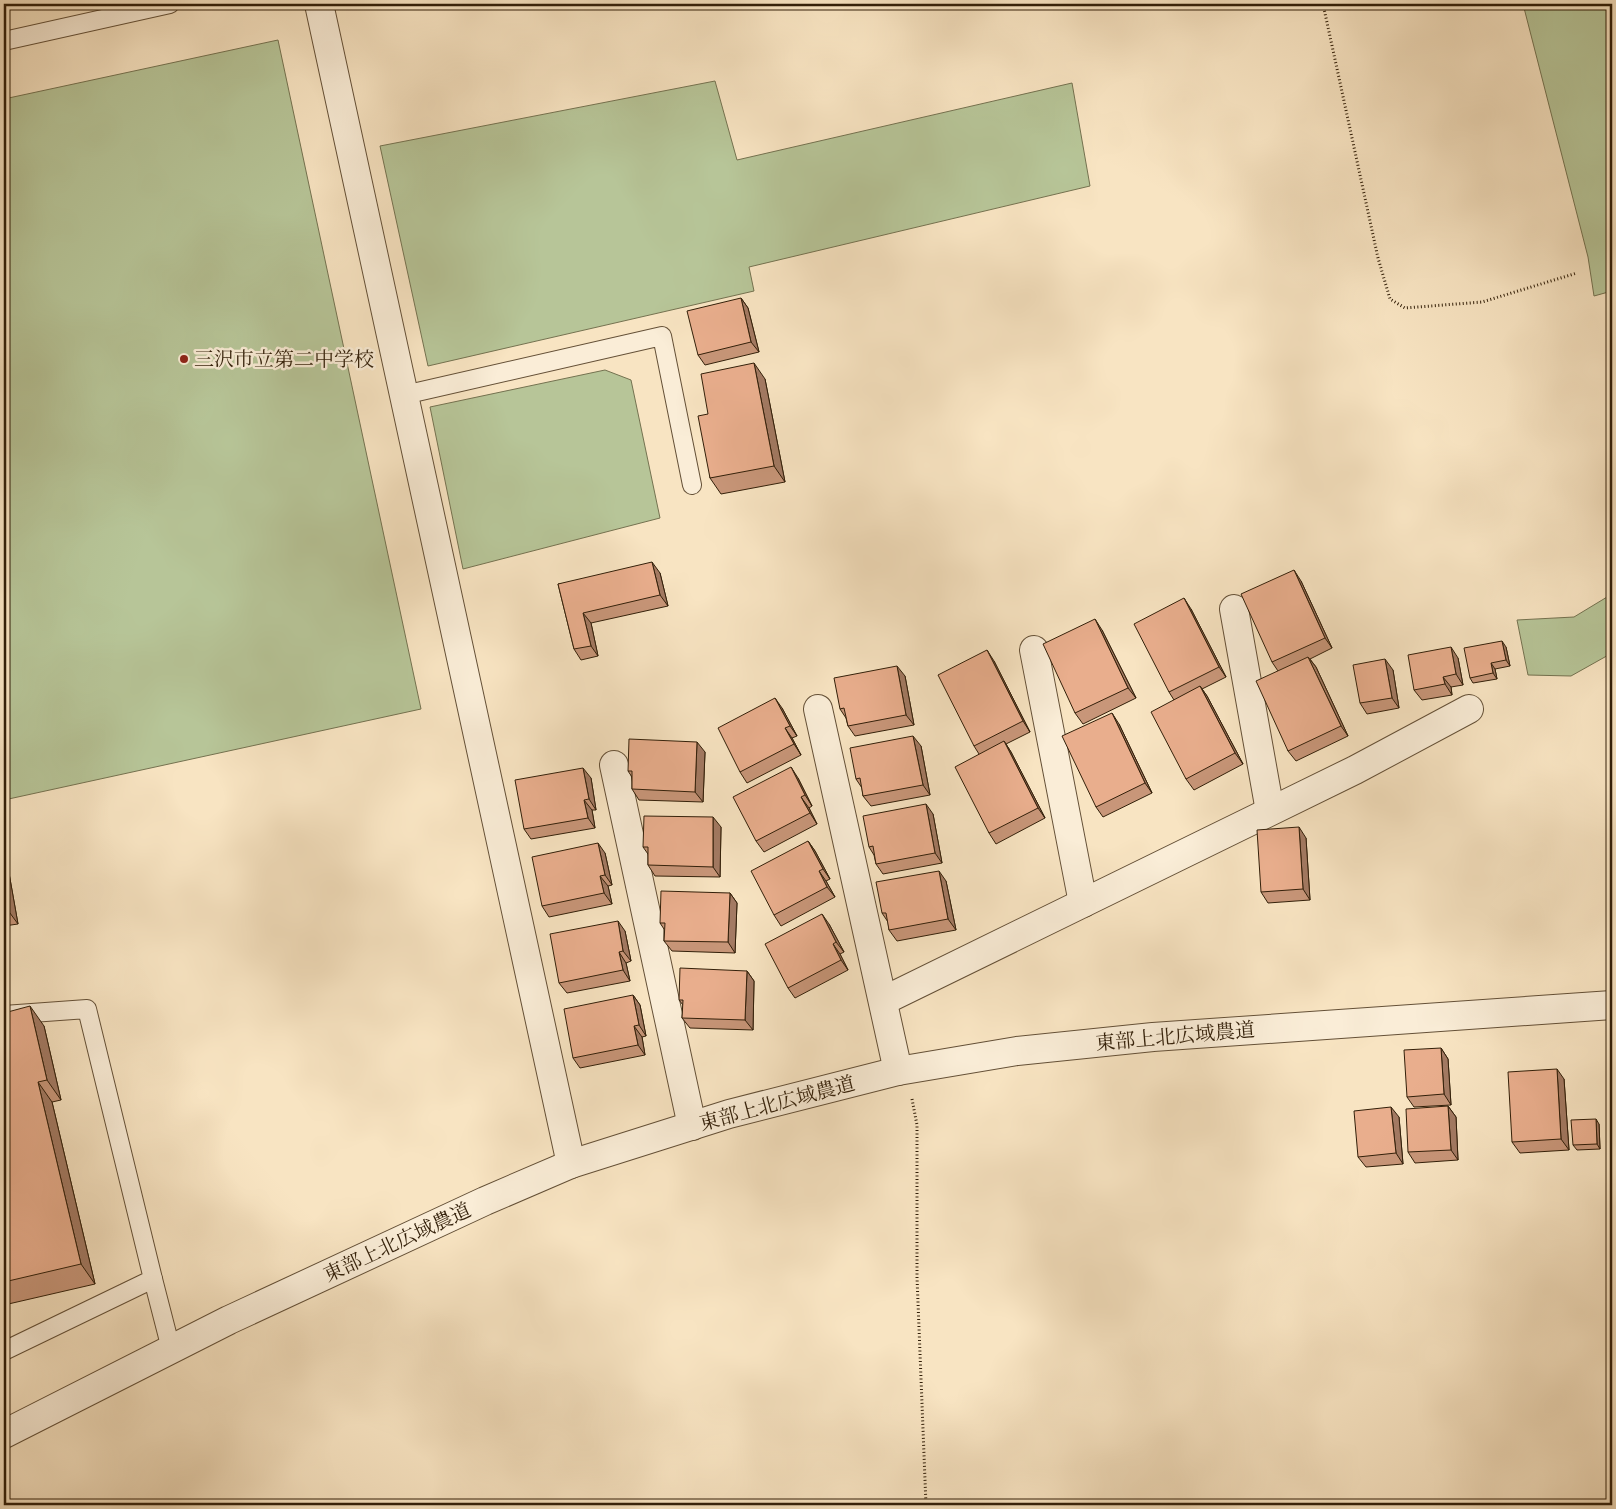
<svg xmlns="http://www.w3.org/2000/svg" width="1616" height="1509" viewBox="0 0 1616 1509" font-family="Vollkorn,'Noto Serif JP',serif">
  <style>
    .green { fill: #b7c598; stroke: #747250 }
    .lines { fill: none; stroke-linecap: round; stroke-linejoin: round }
    .service-casing { stroke: #645037; stroke-width: 20 }
    .minor-casing { stroke: #645037; stroke-width: 30 }
    .tertiary-casing { stroke: #645037; stroke-width: 30 }
    .path { stroke: #321f09; stroke-width: 3; stroke-dasharray: 1 2.5; stroke-linecap: butt }
    .service { stroke: #faedd7; stroke-width: 18 }
    .minor { stroke: #faedd7; stroke-width: 28 }
    .tertiary { stroke: #faedd7; stroke-width: 28 }
    .wall { fill: #c89679; stroke: #321f09 }
    .shaded-wall { fill: #a37a63; stroke: #321f09 }
    .building { fill: #e9ae8d; stroke: #321f09 }
    .poi-dot { fill: #8f2418; stroke: #faedd7; stroke-width: 2 }
    .labels { text-anchor: middle; stroke-width: 5; stroke-linejoin: round; paint-order: stroke }
    .poi-label { font-size: 20px; fill: #321f09; stroke: #faedd7; text-anchor: start }
    .street-label { font-size: 20px; fill: #321f09; stroke: #faedd7 }
  </style>
  <rect width="100%" height="100%" fill="#f8e4c2"/>
  <filter id="stains"><feTurbulence type="fractalNoise" baseFrequency=".004" numOctaves="4"/><feColorMatrix values="0 0 0 0 .2 0 0 0 0 .09 0 0 0 0 .02 0 0 0 .5 -.17"/></filter>
  <radialGradient id="worn" r=".72"><stop offset=".6" stop-color="#630" stop-opacity="0"/><stop offset="1" stop-color="#630" stop-opacity=".3"/></radialGradient>
  <g class="green">
    <polygon points="1523,4 1612,4 1612,291 1594,296 1588,257"/>
    <polygon points="278,40 421,709 4,800 4,99"/>
    <polygon points="715,81 737,160 1072,83 1090,186 749,267 754,291 428,366 380,146"/>
    <polygon points="605,370 631,380 660,518 463,569 430,407"/>
    <polygon points="1612,594 1612,653 1571,676 1528,675 1517,620 1574,617"/>
  </g>
  <g class="lines">
    <defs>
      <g id="service">
        <polyline points="4,41 170,4"/>
        <polyline points="404,395 662,336 692,485"/>
        <polyline points="4,1015 87,1009 153,1279 4,1351"/>
        <polyline points="153,1279 171,1349"/>
      </g>
      <g id="minor">
        <polyline points="1234,609 1270,811"/>
        <polyline points="1034,650 1083,903"/>
        <polyline points="818,709 898,1071"/>
        <polyline points="614,765 692,1126"/>
        <polyline points="883,1001 1355,770 1469,709"/>
      </g>
      <g id="tertiary">
        <polyline points="319,4 571,1164"/>
        <polyline points="4,1434 229,1320 485,1201 571,1164 729,1114 898,1071 1017,1051 1153,1037 1612,1005"/>
      </g>
    </defs>
    <use href="#service" class="service-casing"/>
    <use href="#minor" class="minor-casing"/>
    <use href="#tertiary" class="tertiary-casing"/>
    <g class="path">
      <polyline points="1323,4 1378,258 1390,299 1405,308 1482,302 1577,273"/>
      <polyline points="912,1099 917,1125 917,1277 926,1505"/>
    </g>
    <use href="#service" class="service"/>
    <use href="#minor" class="minor"/>
    <use href="#tertiary" class="tertiary"/>
  </g>
  <g class="wall">
    <polygon points="741,298 748,308 759,352 705,365 698,355"/>
    <polygon points="765,379 785,482 721,494 710,478 708,414"/>
    <polygon points="660,573 668,606 591,623 598,656 581,660 574,649 558,584"/>
    <polygon points="1301,581 1332,648 1310,659 1316,667 1348,736 1296,761 1288,751 1278,671 1272,662"/>
    <polygon points="1191,609 1226,677 1202,689 1207,696 1243,764 1194,790 1186,779 1174,700 1169,692"/>
    <polygon points="1102,630 1136,698 1083,724 1075,713"/>
    <polygon points="1506,647 1510,666 1495,669 1497,679 1473,683 1470,678"/>
    <polygon points="1458,658 1463,685 1451,687 1452,695 1422,700 1414,690"/>
    <polygon points="994,661 1030,732 1006,744 1011,752 1045,818 996,844 989,833 979,754 974,746"/>
    <polygon points="1393,670 1399,708 1367,714 1360,703"/>
    <polygon points="905,676 914,725 855,736 848,726 846,718 840,709"/>
    <polygon points="782,708 797,736 792,738 801,755 747,783 740,772"/>
    <polygon points="1119,724 1152,793 1103,817 1096,807"/>
    <polygon points="921,746 930,795 871,806 863,796 862,788 856,779"/>
    <polygon points="705,752 703,802 639,800 632,789 632,777 628,771"/>
    <polygon points="591,778 596,810 592,810 595,828 531,839 524,829"/>
    <polygon points="798,778 812,806 809,808 817,824 764,852 756,841"/>
    <polygon points="933,814 942,863 883,874 876,864 874,855 869,847"/>
    <polygon points="721,827 720,877 655,876 648,865 648,854 643,847"/>
    <polygon points="1306,838 1310,900 1268,903 1261,892"/>
    <polygon points="808,841 815,851 830,879 826,881 835,897 781,926 774,915"/>
    <polygon points="4,845 18,924 4,926"/>
    <polygon points="605,853 612,885 608,886 612,904 549,917 542,906"/>
    <polygon points="946,881 956,930 897,941 889,930 888,922 882,913"/>
    <polygon points="730,893 737,903 735,953 672,951 664,941 664,929 660,923"/>
    <polygon points="829,924 844,952 840,954 848,970 795,998 788,988"/>
    <polygon points="625,931 631,961 626,963 630,981 567,993 559,983"/>
    <polygon points="747,971 754,981 753,1030 690,1028 682,1018 683,1005 679,1000"/>
    <polygon points="633,995 640,1005 646,1036 642,1037 645,1055 580,1068 573,1058"/>
    <polygon points="4,1013 44,1026 61,1100 52,1102 95,1284 4,1305"/>
    <polygon points="1441,1048 1448,1059 1451,1105 1414,1107 1407,1097"/>
    <polygon points="1564,1079 1569,1150 1520,1153 1512,1142"/>
    <polygon points="1448,1106 1456,1117 1458,1160 1415,1163 1408,1152"/>
    <polygon points="1399,1117 1403,1164 1366,1167 1358,1157"/>
    <polygon points="1599,1124 1600,1149 1577,1150 1573,1145"/>
  </g>
  <g class="shaded-wall">
    <polygon points="741,298 748,308 759,352 751,342"/>
    <polygon points="754,363 765,379 785,482 774,466"/>
    <polygon points="652,562 660,573 668,606 660,595"/>
    <polygon points="1294,570 1301,581 1332,648 1325,638"/>
    <polygon points="1184,598 1191,609 1226,677 1219,667"/>
    <polygon points="583,613 591,623 598,656 591,646"/>
    <polygon points="1095,619 1102,630 1136,698 1128,688"/>
    <polygon points="1502,641 1506,647 1510,666 1506,660"/>
    <polygon points="1451,647 1458,658 1463,685 1456,674"/>
    <polygon points="987,650 994,661 1030,732 1023,721"/>
    <polygon points="1308,657 1316,667 1348,736 1341,726"/>
    <polygon points="1385,659 1393,670 1399,708 1392,698"/>
    <polygon points="1491,663 1495,669 1497,679 1493,673"/>
    <polygon points="897,666 905,676 914,725 906,715"/>
    <polygon points="1443,677 1451,687 1452,695 1445,684"/>
    <polygon points="1200,686 1207,696 1243,764 1235,753"/>
    <polygon points="775,698 782,708 797,736 790,726"/>
    <polygon points="1112,713 1119,724 1152,793 1145,783"/>
    <polygon points="785,728 792,738 801,755 794,744"/>
    <polygon points="913,736 921,746 930,795 923,785"/>
    <polygon points="1004,741 1011,752 1045,818 1038,808"/>
    <polygon points="697,742 705,752 703,802 695,792"/>
    <polygon points="791,767 798,778 812,806 805,795"/>
    <polygon points="583,768 591,778 596,810 589,799"/>
    <polygon points="801,797 809,808 817,824 810,813"/>
    <polygon points="584,800 592,810 595,828 588,818"/>
    <polygon points="926,804 933,814 942,863 935,853"/>
    <polygon points="713,817 721,827 720,877 713,867"/>
    <polygon points="1299,827 1306,838 1310,900 1303,889"/>
    <polygon points="808,841 815,851 830,879 823,869"/>
    <polygon points="598,843 605,853 612,885 605,875"/>
    <polygon points="4,845 18,924 7,909 4,891"/>
    <polygon points="819,871 826,881 835,897 827,887"/>
    <polygon points="939,871 946,881 956,930 948,919"/>
    <polygon points="600,876 608,886 612,904 604,893"/>
    <polygon points="730,893 737,903 735,953 728,942"/>
    <polygon points="822,914 829,924 844,952 836,942"/>
    <polygon points="618,921 625,931 631,961 623,951"/>
    <polygon points="833,944 840,954 848,970 841,960"/>
    <polygon points="619,952 626,963 630,981 623,970"/>
    <polygon points="747,971 754,981 753,1030 745,1020"/>
    <polygon points="633,995 640,1005 646,1036 639,1025"/>
    <polygon points="30,1006 44,1026 61,1100 47,1080"/>
    <polygon points="634,1026 642,1037 645,1055 638,1045"/>
    <polygon points="1441,1048 1448,1059 1451,1105 1444,1094"/>
    <polygon points="1557,1069 1564,1079 1569,1150 1561,1139"/>
    <polygon points="38,1082 52,1102 95,1284 81,1264"/>
    <polygon points="1448,1106 1456,1117 1458,1160 1451,1150"/>
    <polygon points="1391,1107 1399,1117 1403,1164 1396,1153"/>
    <polygon points="1596,1119 1599,1124 1600,1149 1597,1144"/>
  </g>
  <g class="building">
    <polygon points="741,298 751,342 698,355 687,311"/>
    <polygon points="754,363 774,466 710,478 698,416 708,414 701,374"/>
    <polygon points="652,562 660,595 583,613 591,646 574,649 558,584"/>
    <polygon points="1294,570 1325,638 1272,662 1241,594"/>
    <polygon points="1184,598 1219,667 1169,692 1134,624"/>
    <polygon points="1095,619 1128,688 1075,713 1043,644"/>
    <polygon points="1502,641 1506,660 1491,663 1493,673 1470,678 1464,648"/>
    <polygon points="1451,647 1456,674 1443,677 1445,684 1414,690 1408,655"/>
    <polygon points="987,650 1023,721 974,746 938,675"/>
    <polygon points="1308,657 1341,726 1288,751 1256,681"/>
    <polygon points="1385,659 1392,698 1360,703 1353,665"/>
    <polygon points="897,666 906,715 848,726 844,708 840,709 834,678"/>
    <polygon points="1200,686 1235,753 1186,779 1151,712"/>
    <polygon points="775,698 790,726 785,728 794,744 740,772 718,728"/>
    <polygon points="1112,713 1145,783 1096,807 1062,736"/>
    <polygon points="913,736 923,785 863,796 860,778 856,779 850,748"/>
    <polygon points="629,739 697,742 695,792 632,789 632,771 628,771"/>
    <polygon points="1004,741 1038,808 989,833 955,767"/>
    <polygon points="791,767 805,795 801,797 810,813 756,841 733,797"/>
    <polygon points="583,768 589,799 584,800 588,818 524,829 515,780"/>
    <polygon points="926,804 935,853 876,864 873,846 869,847 863,816"/>
    <polygon points="644,816 713,817 713,867 648,865 648,847 643,847"/>
    <polygon points="1299,827 1303,889 1261,892 1257,830"/>
    <polygon points="808,841 823,869 819,871 827,887 774,915 751,871"/>
    <polygon points="598,843 605,875 600,876 604,893 542,906 532,857"/>
    <polygon points="939,871 948,919 889,930 886,913 882,913 876,882"/>
    <polygon points="4,891 7,909 4,909"/>
    <polygon points="661,891 730,893 728,942 664,941 665,923 660,923"/>
    <polygon points="822,914 836,942 833,944 841,960 788,988 765,944"/>
    <polygon points="618,921 623,951 619,952 623,970 559,983 550,934"/>
    <polygon points="680,968 747,971 745,1020 682,1018 683,1000 679,1000"/>
    <polygon points="633,995 639,1025 634,1026 638,1045 573,1058 564,1009"/>
    <polygon points="30,1006 47,1080 38,1082 81,1264 4,1282 4,1013"/>
    <polygon points="1441,1048 1444,1094 1407,1097 1404,1050"/>
    <polygon points="1557,1069 1561,1139 1512,1142 1508,1072"/>
    <polygon points="1448,1106 1451,1150 1408,1152 1406,1109"/>
    <polygon points="1391,1107 1396,1153 1358,1157 1354,1111"/>
    <polygon points="1596,1119 1597,1144 1573,1145 1571,1120"/>
  </g>
  <circle class="poi-dot" cx="184" cy="359" r="5"/>
  <g class="labels">
    <g class="poi-label">
      <text x="194" y="366">三沢市立第二中学校</text>
    </g>
    <g class="street-label">
      <text transform="translate(1175 1036) rotate(-5)" y="7">東部上北広域農道</text>
      <text transform="translate(777 1103) rotate(-15)" y="7">東部上北広域農道</text>
      <text transform="translate(397 1242) rotate(-25)" y="7">東部上北広域農道</text>
    </g>
  </g>
  <rect width="1616" height="1509" fill="none" stroke="#f8e4c2" stroke-width="20"/>
  <rect x="5" y="5" width="1606" height="1499" fill="none" stroke="#321f09" stroke-width="2.5"/>
  <rect x="10" y="10" width="1596" height="1489" fill="none" stroke="#321f09"/>
  <rect width="100%" height="100%" filter="url(#stains)"/>
  <rect width="100%" height="100%" fill="url(#worn)"/>
</svg>
